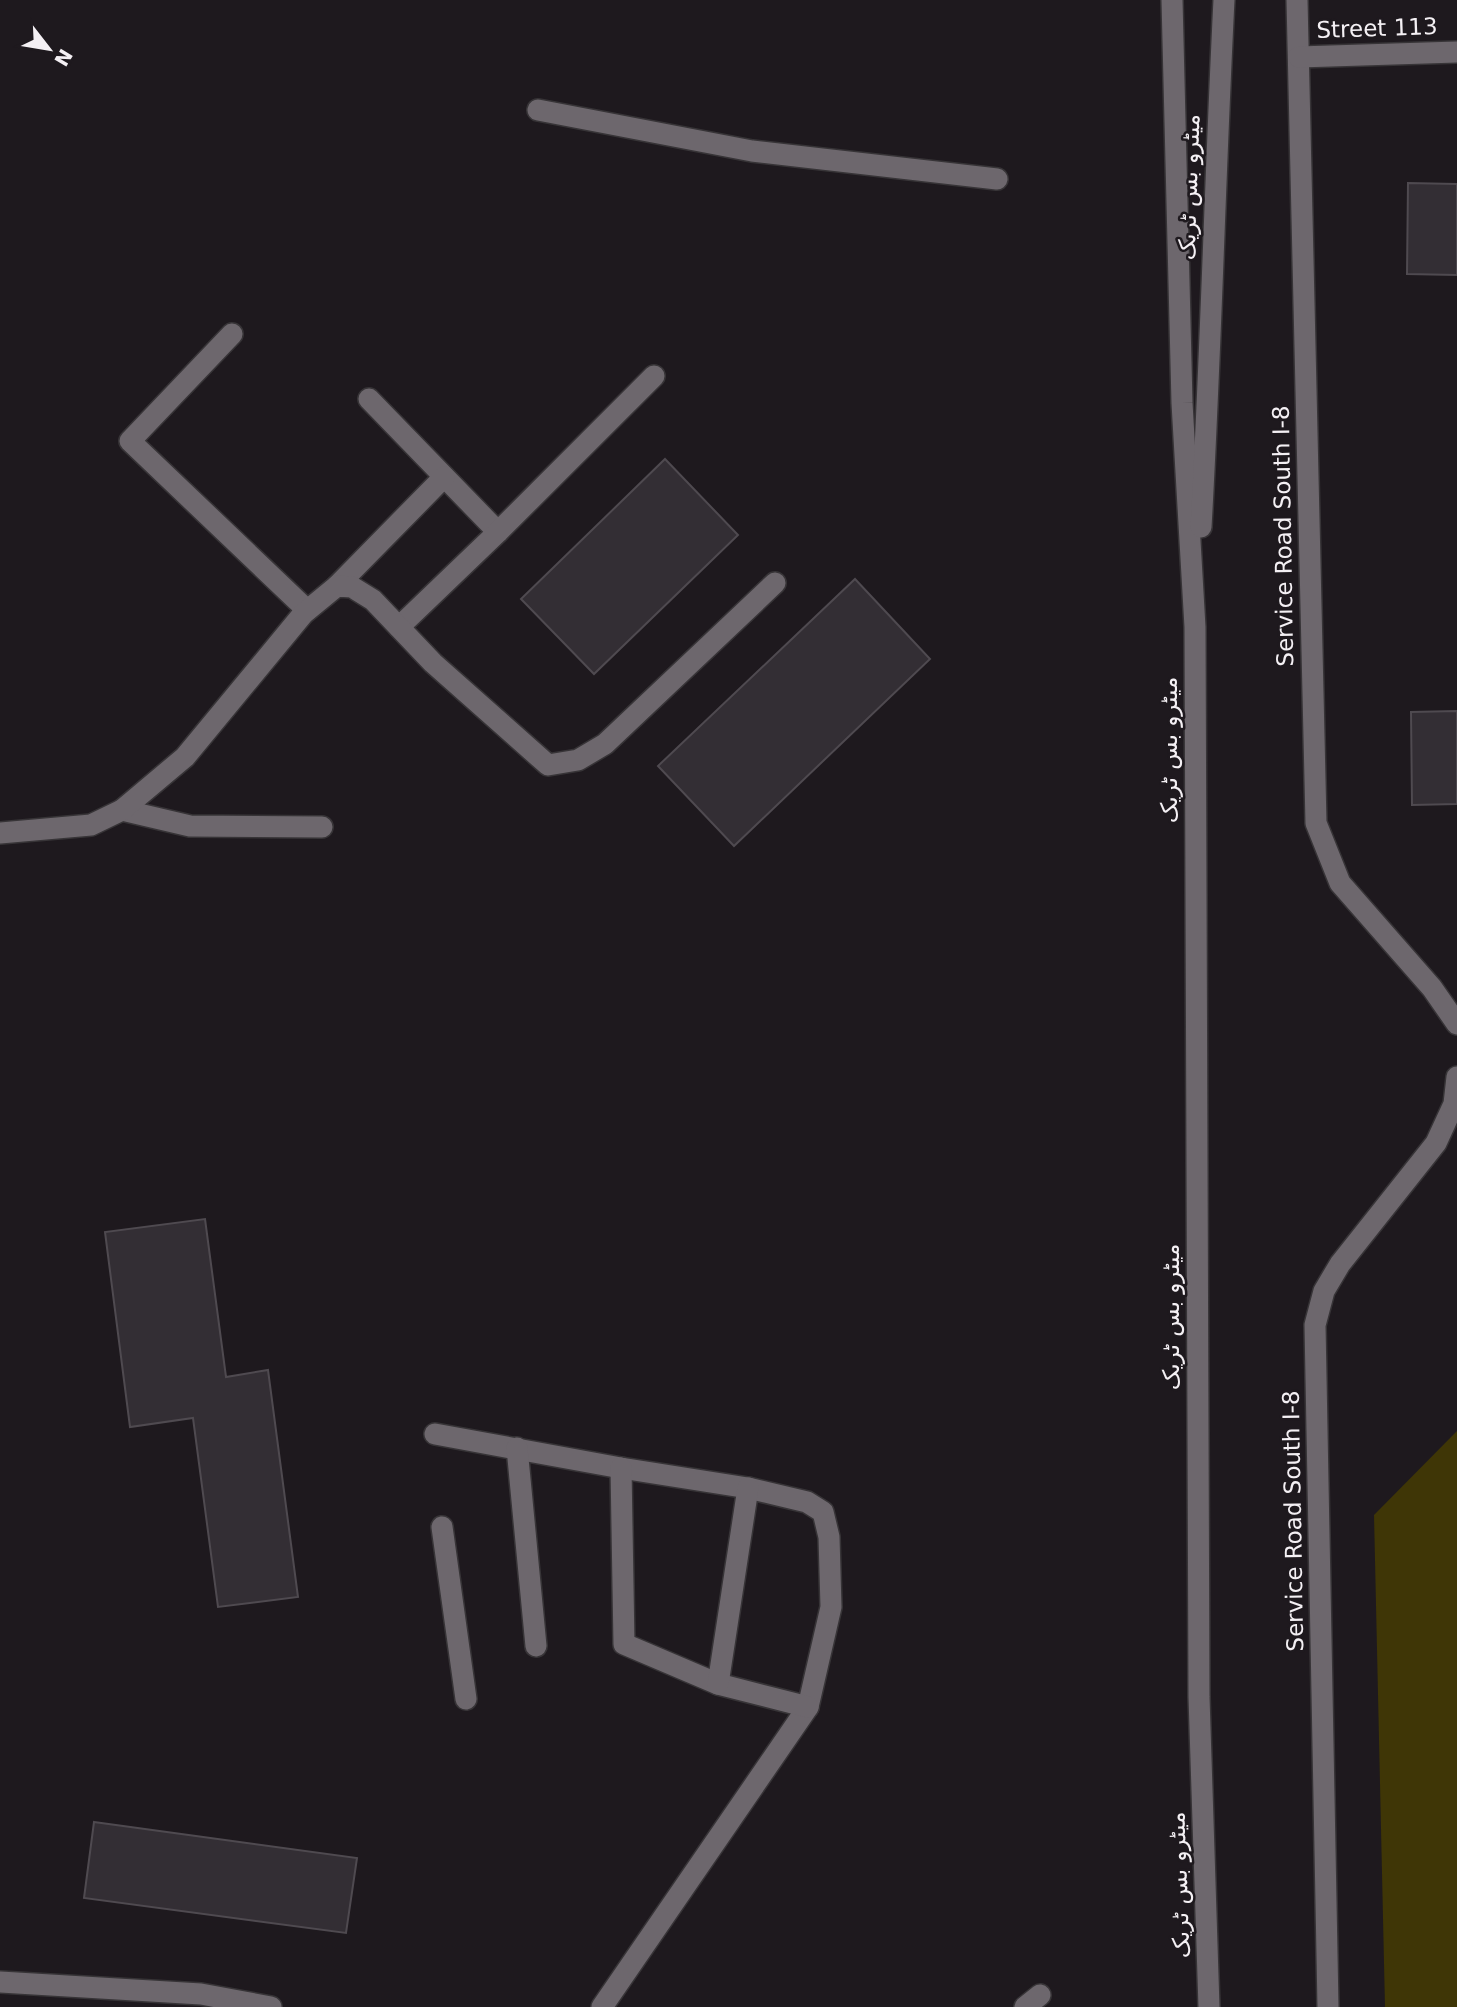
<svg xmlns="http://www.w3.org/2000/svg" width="1457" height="2007" viewBox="0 0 1457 2007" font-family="'DejaVu Sans','Noto Sans Arabic',sans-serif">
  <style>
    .green { fill: #3f3606 }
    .building { fill: #332e34; stroke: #4f4a50; stroke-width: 2 }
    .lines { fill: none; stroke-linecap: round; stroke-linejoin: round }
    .minor-casing { stroke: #373437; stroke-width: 24 }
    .minor { stroke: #6d676d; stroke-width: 21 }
    .labels { text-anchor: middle; stroke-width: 5; stroke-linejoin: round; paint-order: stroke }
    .street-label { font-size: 23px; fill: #f4f0f4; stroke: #1e191e }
  </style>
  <rect width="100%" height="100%" fill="#1e191e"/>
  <polygon class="green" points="1457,1431 1457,2007 1385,2007 1374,1515"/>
  <g class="building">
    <polygon points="1408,183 1457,184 1457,275 1407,274"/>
    <polygon points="665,459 738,535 594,674 521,599"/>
    <polygon points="855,579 930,659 734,846 658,766"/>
    <polygon points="1457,711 1457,804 1412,805 1411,712"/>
    <polygon points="205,1219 226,1377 268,1370 298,1597 218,1607 193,1418 130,1427 105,1232"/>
    <polygon points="94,1822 357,1858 346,1933 84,1898"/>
  </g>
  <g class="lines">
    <defs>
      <g id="minor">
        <polyline points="1172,0 1182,403 1195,627 1199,1697 1209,2007"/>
        <polyline points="1297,0 1316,823 1340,883 1432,988 1457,1024"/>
        <polyline points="1299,57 1457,52"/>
        <polyline points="538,110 752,151 997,179"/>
        <polyline points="232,334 130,441 307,610"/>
        <polyline points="369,399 498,532"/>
        <path d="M1201,527C1211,352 1215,176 1224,0"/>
        <polyline points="337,586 444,477"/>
        <polyline points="399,627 498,532 654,376"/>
        <polyline points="122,810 190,826 322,827"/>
        <polyline points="0,833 91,825 122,810 185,757 303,614 337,586 352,587 373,600 433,663 548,765 578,760 605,744 775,583"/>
        <polyline points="435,1434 621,1468 748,1488 807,1502 823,1512 829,1537 831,1607 808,1707 602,2007"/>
        <polyline points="517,1448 536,1646"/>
        <polyline points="621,1468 624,1644 718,1684 808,1707"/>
        <polyline points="442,1527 466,1699"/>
        <polyline points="718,1684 748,1488"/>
        <polyline points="0,1982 201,1994 271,2007"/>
        <polyline points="1025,2007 1040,1995"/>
        <polyline points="1328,2007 1315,1325 1324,1291 1340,1264 1436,1143 1454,1104 1457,1077"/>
      </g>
    </defs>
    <use href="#minor" class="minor-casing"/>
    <use href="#minor" class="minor"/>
  </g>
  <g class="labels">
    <g class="street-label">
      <text transform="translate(1377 28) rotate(-2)" y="8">Street 113</text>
      <text transform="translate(1189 187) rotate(-88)" y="8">میٹرو بس ٹریک</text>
      <text transform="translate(1283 536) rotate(-91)" y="8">Service Road South I-8</text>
      <text transform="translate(1169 750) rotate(-90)" y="8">میٹرو بس ٹریک</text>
      <text transform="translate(1171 1317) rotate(-90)" y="8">میٹرو بس ٹریک</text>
      <text transform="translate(1293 1521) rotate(-91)" y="8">Service Road South I-8</text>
      <text transform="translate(1179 1885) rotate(-92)" y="8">میٹرو بس ٹریک</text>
    </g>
  </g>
  <g transform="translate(49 49) rotate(121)" stroke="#1e191e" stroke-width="5" paint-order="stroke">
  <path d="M0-5L12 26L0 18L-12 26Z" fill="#f4f0f4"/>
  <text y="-10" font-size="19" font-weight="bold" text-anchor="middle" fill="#f4f0f4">N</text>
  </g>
</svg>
